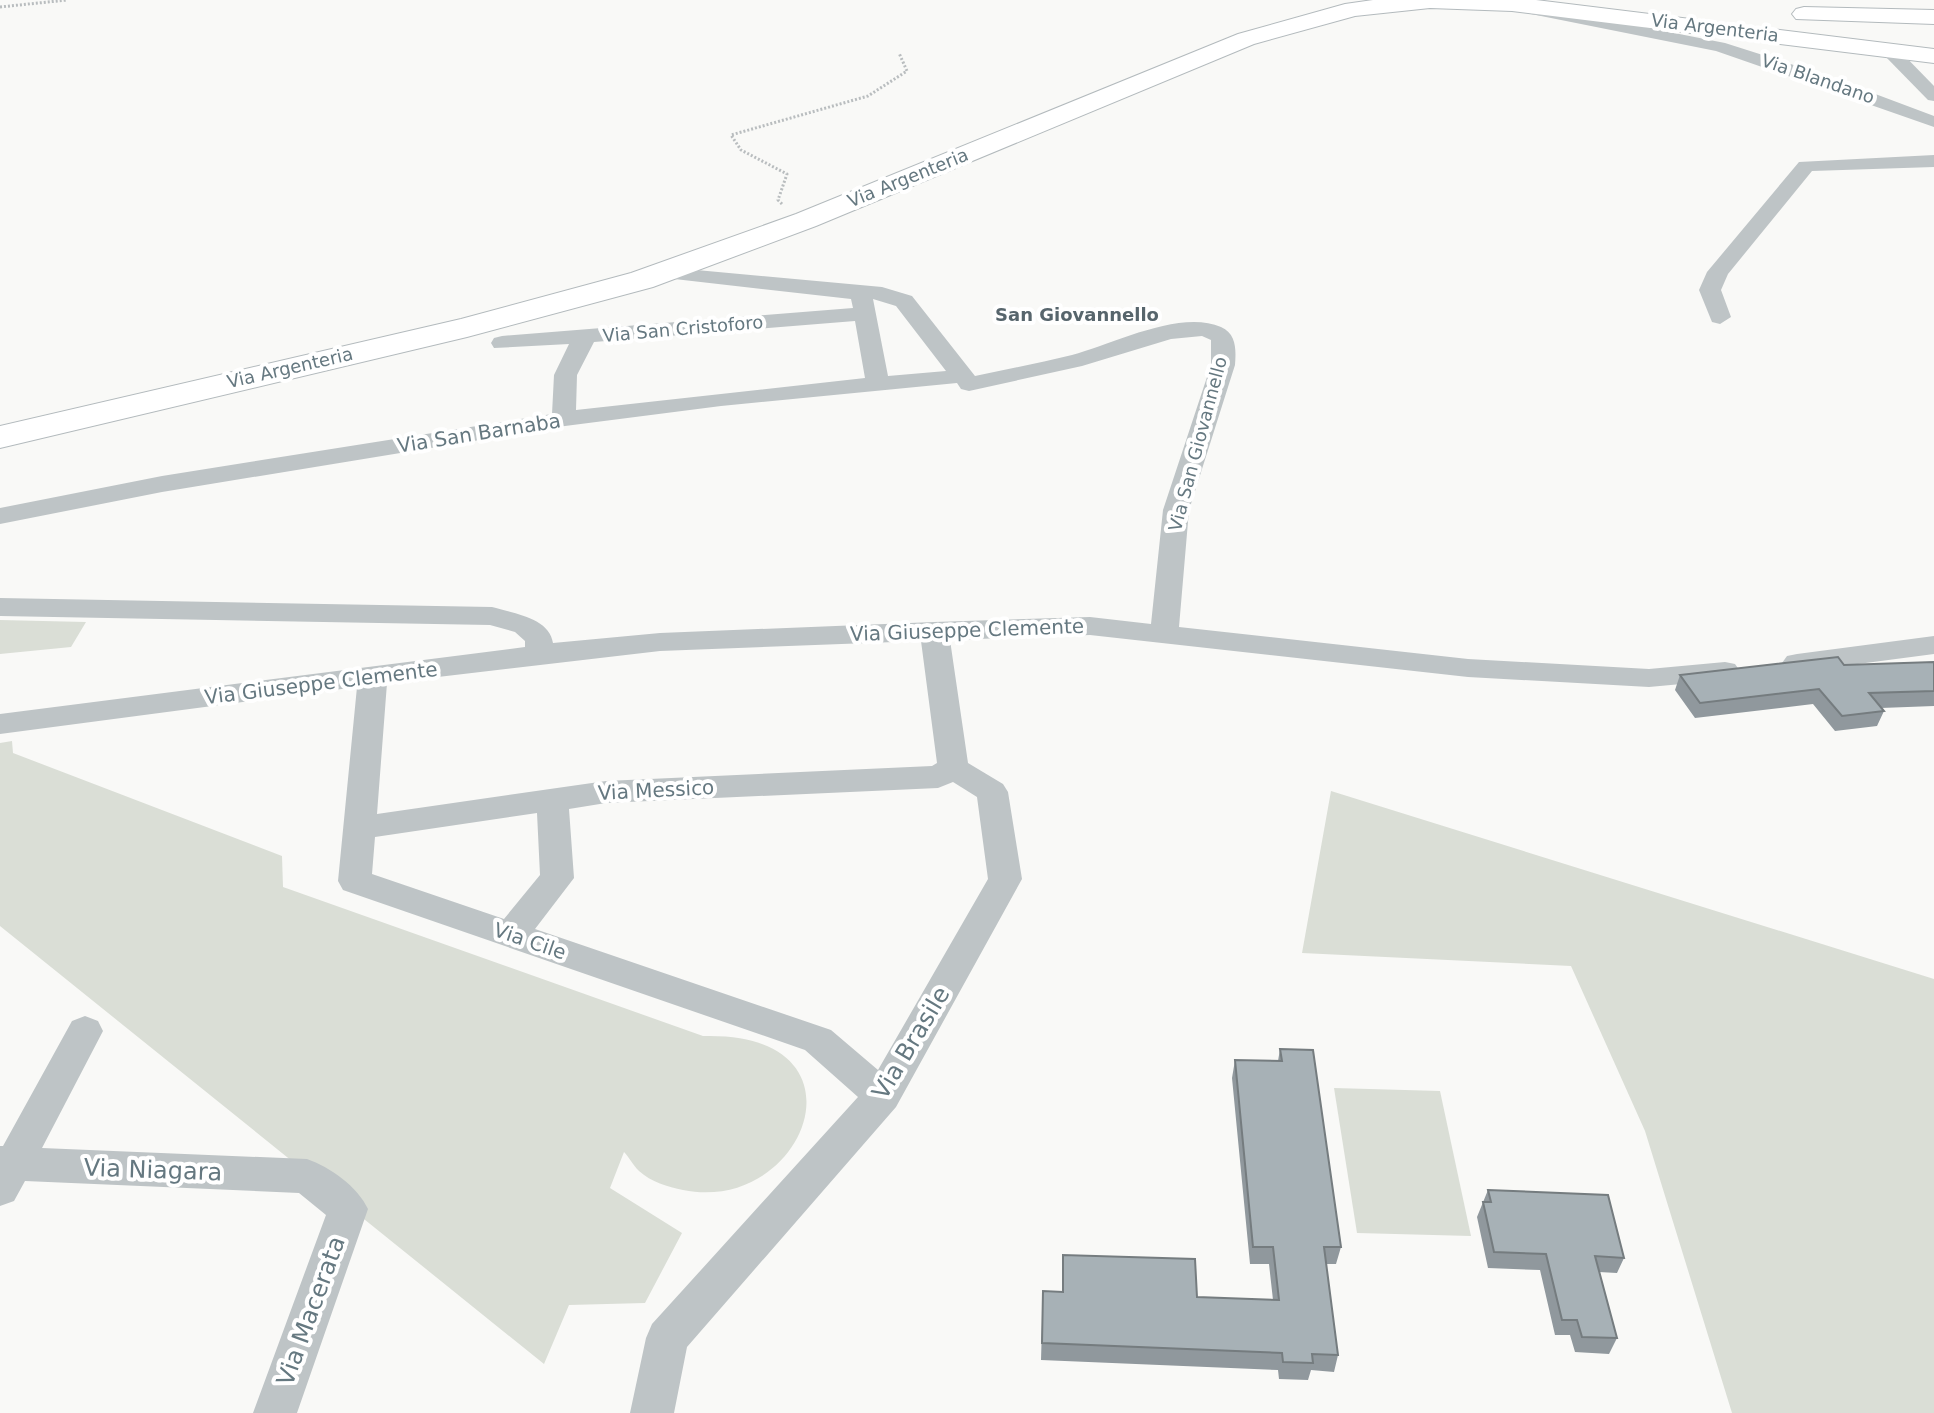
<svg xmlns="http://www.w3.org/2000/svg" width="1934" height="1413" viewBox="0 0 1934 1413" font-family="'DejaVu Sans',sans-serif">
  <style>
    .green { fill: #daded6 }
    .lines { fill: none; stroke-linecap: round; stroke-linejoin: round }
    .secondary-casing { stroke: #b3babd; stroke-width: 2 }
    .path { stroke: #b9bdbf; stroke-width: 3; stroke-dasharray: 2 2; stroke-linecap: butt }
    .minor { fill: #bec4c6; fill-rule: evenodd }
    .secondary { fill: #fff; fill-rule: evenodd }
    .wall { fill: #90989d }
    .building { fill: #a7b1b6; stroke: #757c7f; stroke-width: 2 }
    .labels { text-anchor: middle; stroke-width: 8; stroke-linejoin: round; paint-order: stroke }
    .far-street-label { font-size: 18px; fill: #657880; stroke: #fff }
    .far-neighbourhood-label { font-size: 18px; font-weight: bold; fill: #57656c; stroke: #fff }
    .street-label { font-size: 20px; fill: #657880; stroke: #fff }
    .near-street-label { font-size: 24px; fill: #657880; stroke: #fff }
  </style>
  <rect width="100%" height="100%" fill="#f9f9f7"/>
  <g class="green">
    <polygon points="0,620 86,622 71,647 0,654"/>
    <path d="M12,741L13,753L282,856L283,887L703,1036C876,1031 806,1215 683,1190C668,1187 651,1182 639,1171C633,1165 629,1157 624,1152L610,1188L682,1233L645,1303L569,1305L544,1364L0,926V743Z"/>
    <polygon points="1331,791 1934,979 1934,1413 1732,1413 1645,1131 1571,966 1302,953"/>
    <polygon points="1334,1088 1440,1091 1471,1236 1357,1233"/>
  </g>
  <g class="lines">
    <defs>
      <g id="secondary">
        <polygon points="1373,0 1536,0 1934,49 1934,63 1512,11 1430,8 1355,16 1254,44 816,226 653,287 467,337 0,448 0,426 461,319 631,273 796,214 1238,34 1345,4"/>
        <polygon points="1804,7 1934,10 1934,24 1796,19 1792,14 1796,9"/>
      </g>
    </defs>
    <use href="#secondary" class="secondary-casing"/>
    <g class="path">
      <polyline points="0,7 67,0"/>
      <polyline points="782,204 778,200 787,174 741,150 731,135 868,96 907,71 899,53"/>
    </g>
    <g class="minor">
      <polygon points="1537,6 1725,43 1822,74 1934,116 1934,127 1716,51 1531,14 1529,11"/>
      <polygon points="1889,45 1895,46 1934,86 1934,101 1928,100 1883,54 1881,50 1883,46"/>
      <polygon points="1934,155 1934,167 1812,171 1728,274 1721,290 1731,317 1720,324 1712,322 1699,290 1707,272 1799,162"/>
      <path d="M664,267L882,287L912,296L975,376C1007,369 1040,363 1072,355C1113,344 1180,309 1221,327C1237,334 1236,351 1235,365L1189,510L1179,627L1468,659L1649,669L1725,662L1735,664L1740,671L1735,678L1725,680L1649,687L1468,677L1090,635L950,640L968,763L1003,784L1008,792L1022,879L896,1107L687,1347L674,1413H630L646,1338L652,1324L858,1097L805,1050L343,890L338,881L357,687L0,734V714L525,647V641L515,632L490,625L0,616V598L492,607C513,613 550,618 553,643L660,633L934,622L1090,617L1151,624L1163,510L1211,365V340L1202,336L1171,339L1082,366L969,391L961,389L957,383L721,406L565,426L162,492L0,524V508L162,476L552,414L554,375L569,344L494,348L491,343L494,338L502,336L853,308L851,299L657,277L653,273ZM873,299L896,306L946,371L888,376ZM855,321L865,378L576,410L577,375L594,342ZM921,641L937,763L932,766L606,781L377,814L387,683L660,651ZM953,782L977,797L988,879L878,1070L831,1030L535,929L574,878L569,809L606,803L938,788ZM537,813L540,875L504,919L372,874L375,837Z"/>
      <polygon points="1934,636 1934,654 1797,672 1787,670 1782,663 1787,656 1797,654"/>
      <path d="M85,1016L98,1021L103,1031L42,1148L307,1159C330,1167 358,1187 368,1209L297,1413H253L326,1215L299,1193L25,1181L14,1201L0,1206V1146H3L72,1021Z"/>
    </g>
    <use href="#secondary" class="secondary"/>
  </g>
  <g class="wall">
    <polygon points="1934,662 1934,706 1881,708 1884,711 1877,726 1835,731 1813,704 1695,718 1675,690 1680,675 1844,665"/>
    <polygon points="1280,1049 1341,1247 1336,1264 1326,1264 1338,1355 1334,1372 1311,1370 1308,1380 1279,1379 1278,1370 1041,1360 1043,1291 1062,1292 1063,1255 1197,1297 1273,1300 1269,1264 1250,1264 1232,1078 1235,1060 1278,1061"/>
    <polygon points="1488,1190 1624,1258 1617,1273 1599,1272 1617,1338 1609,1354 1575,1352 1570,1335 1555,1335 1540,1270 1488,1268 1477,1217"/>
  </g>
  <g class="building">
    <polygon points="1838,657 1844,665 1934,662 1934,691 1869,693 1884,711 1842,716 1819,689 1700,703 1680,675"/>
    <polygon points="1280,1049 1313,1050 1341,1247 1324,1247 1338,1355 1312,1354 1313,1363 1283,1362 1282,1353 1042,1343 1043,1291 1063,1292 1063,1255 1195,1259 1197,1297 1279,1300 1273,1247 1253,1247 1235,1060 1282,1061"/>
    <polygon points="1488,1190 1608,1195 1624,1258 1595,1256 1617,1338 1582,1337 1577,1320 1562,1320 1546,1254 1494,1252 1483,1202 1491,1202"/>
  </g>
  <g class="labels">
    <g class="far-street-label">
      <text transform="translate(1715 28) rotate(7)" y="6">Via Argenteria</text>
      <text transform="translate(1818 79) rotate(19)" y="6">Via Blandano</text>
      <text transform="translate(908 178) rotate(-22)" y="6">Via Argenteria</text>
      <text transform="translate(683 329) rotate(-5)" y="6">Via San Cristoforo</text>
      <text transform="translate(290 368) rotate(-13)" y="6">Via Argenteria</text>
      <text transform="translate(1198 444) rotate(-75)" y="6">Via San Giovannello</text>
    </g>
    <g class="far-neighbourhood-label">
      <text x="1077" y="321">San Giovannello</text>
    </g>
    <g class="street-label">
      <text transform="translate(479 433) rotate(-9)" y="7">Via San Barnaba</text>
      <text transform="translate(967 630) rotate(-2)" y="7">Via Giuseppe Clemente</text>
      <text transform="translate(321 683) rotate(-7)" y="7">Via Giuseppe Clemente</text>
      <text transform="translate(656 790) rotate(-3)" y="7">Via Messico</text>
      <text transform="translate(530 941) rotate(19)" y="7">Via Cile</text>
    </g>
    <g class="near-street-label">
      <text transform="translate(911 1043) rotate(-59)" y="8">Via Brasile</text>
      <text transform="translate(153 1170) rotate(2)" y="8">Via Niagara</text>
      <text transform="translate(311 1311) rotate(-70)" y="8">Via Macerata</text>
    </g>
  </g>
</svg>
